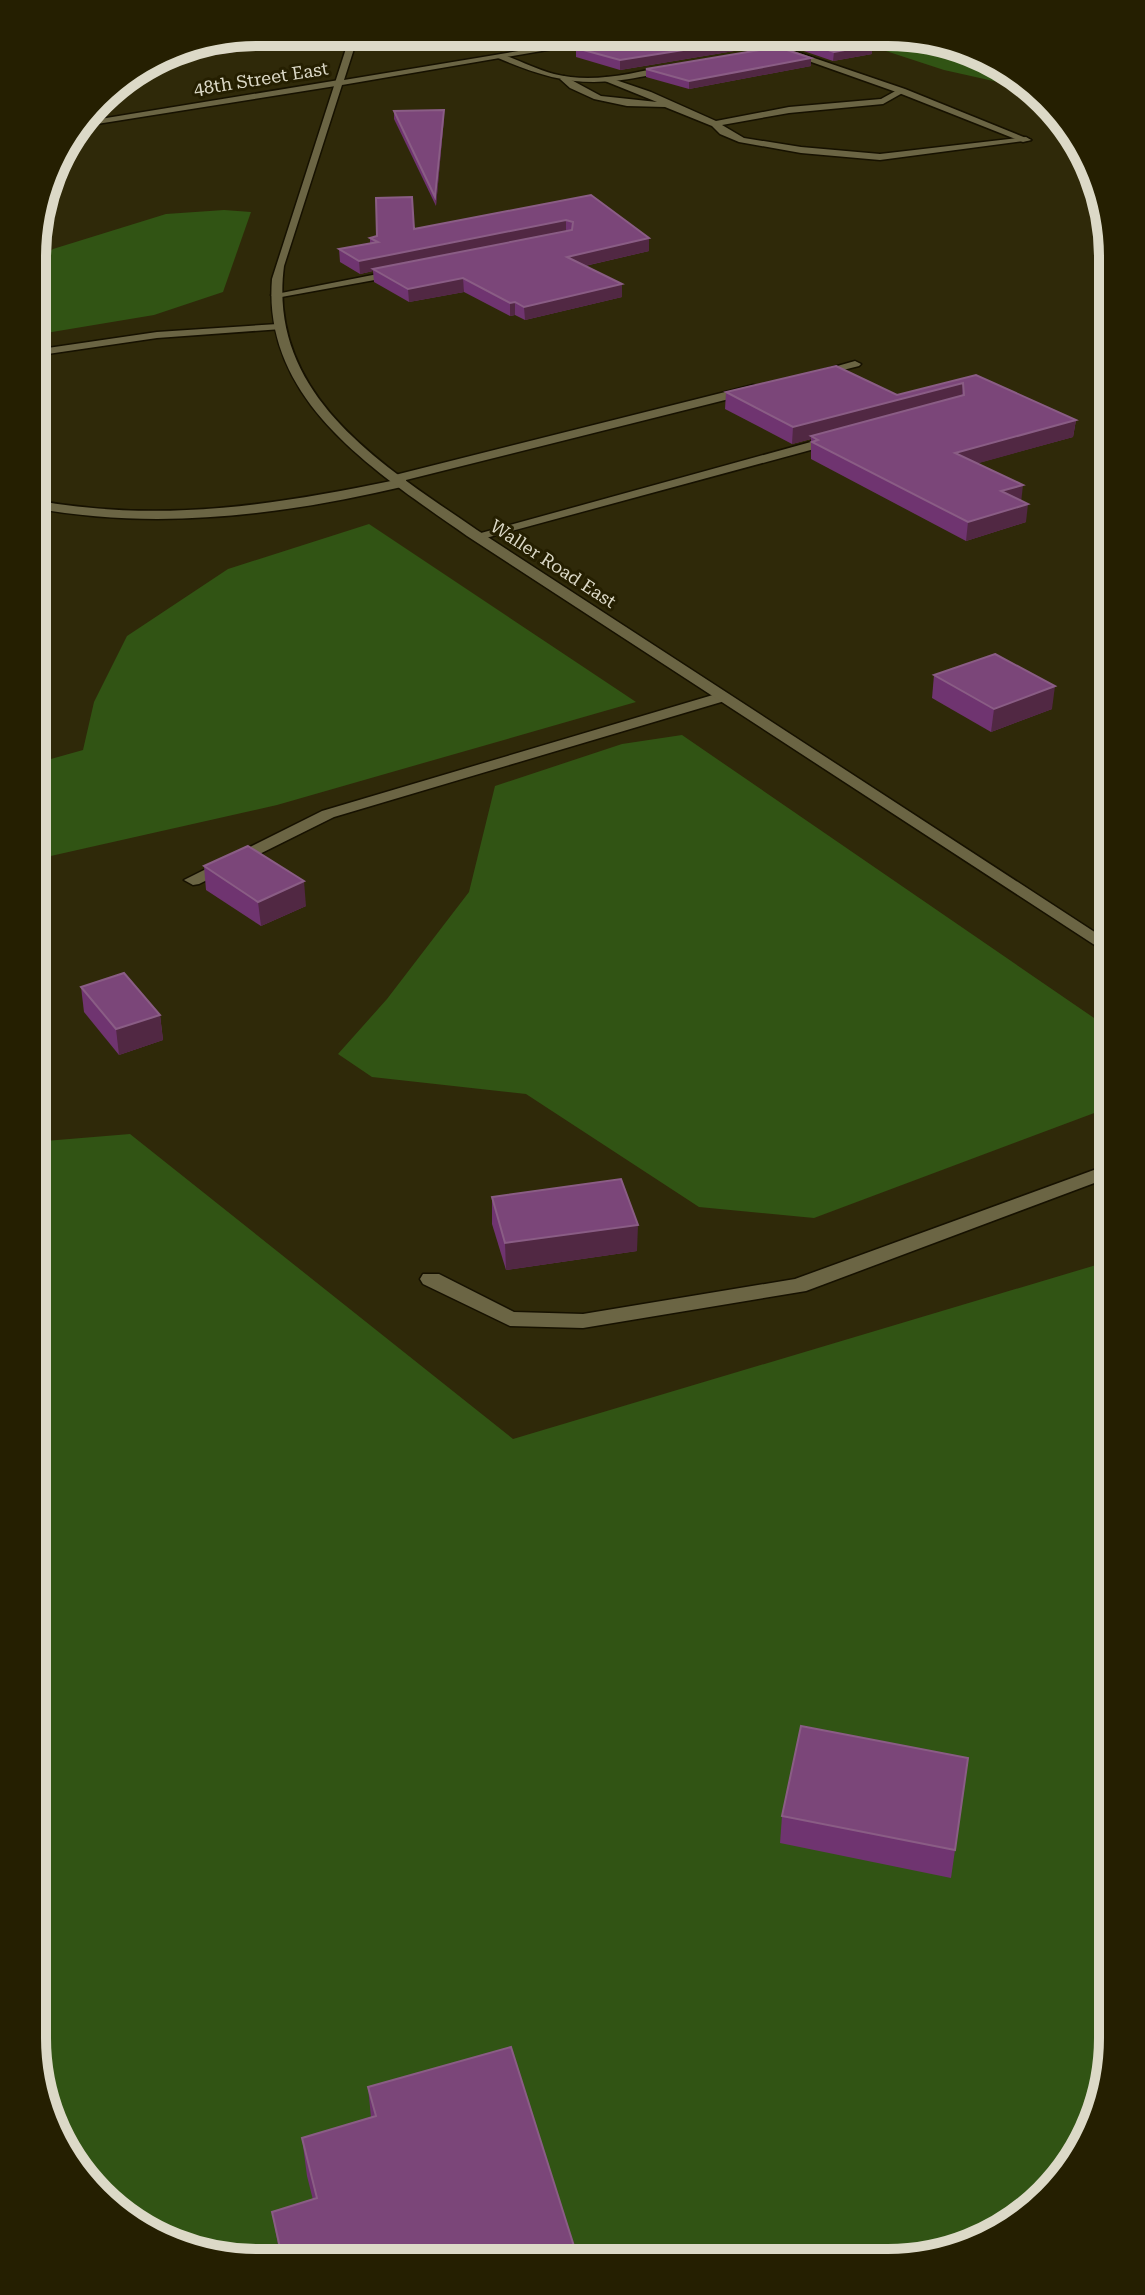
<svg xmlns="http://www.w3.org/2000/svg" width="1145" height="2295" viewBox="0 0 1145 2295" font-family="'Roboto Serif',serif">
  <style>
    .green { fill: #315414 }
    .lines { fill: none; stroke-linecap: round; stroke-linejoin: round }
    .service-casing { stroke: #161100; stroke-width: 3 }
    .minor-casing { stroke: #161100; stroke-width: 3 }
    .tertiary-casing { stroke: #161100; stroke-width: 3 }
    .service { fill: #6b6544; fill-rule: evenodd }
    .minor { fill: #6b6544; fill-rule: evenodd }
    .tertiary { fill: #6b6544; fill-rule: evenodd }
    .wall { fill: #6f3470 }
    .shaded-wall { fill: #512843 }
    .building { fill: #7b4679; stroke: #8a5d85; stroke-width: 2 }
    .labels { text-anchor: middle; stroke-width: 6; stroke-linejoin: round; paint-order: stroke }
    .far-street-label { font-size: 18px; fill: #dcd9c7; stroke: #251f01 }
    .rim { fill: none; stroke: #dcd9c7; stroke-width: 10 }
  </style>
  <rect width="100%" height="100%" fill="#2f2909"/>
  <g class="green">
    <polygon points="840,36 932,36 1038,91 944,70"/>
    <polygon points="224,210 251,212 223,292 154,315 34,335 34,265 53,249 166,214"/>
    <polygon points="369,524 636,702 277,805 33,860 33,764 83,750 94,702 127,636 228,569"/>
    <polygon points="682,735 1113,1031 1113,1106 814,1218 699,1207 526,1094 372,1077 338,1054 387,999 469,892 495,786 622,744"/>
    <polygon points="130,1134 513,1439 1113,1260 1112,2054 1066,2175 960,2251 888,2263 227,2261 109,2208 44,2110 32,2038 33,1142"/>
  </g>
  <g class="lines">
    <defs>
      <g id="service">
        <polygon points="564,76 601,96 657,102 600,79 607,77 651,92 716,121 789,107 881,99 899,89 906,91 883,104 789,113 722,125 744,138 801,147 880,154 1026,137 1031,140 880,160 801,153 739,142 720,134 712,126 665,107 627,106 594,99 570,88 560,79"/>
        <polygon points="398,270 403,273 402,275 276,298 271,295"/>
        <polygon points="278,324 282,325 282,329 157,338 34,356 34,350 157,332"/>
        <polygon points="855,361 861,364 859,366 815,377 809,374"/>
        <path d="M753,385L757,386V392L406,480V486C283,515 158,531 34,508V500C158,523 269,506 391,481V476Z"/>
        <polygon points="836,435 842,439 840,442 482,539 470,536"/>
        <polygon points="723,692 728,694 728,700 334,817 199,884 193,885 184,880 322,811"/>
        <polygon points="1113,1163 1113,1176 806,1291 583,1328 510,1326 423,1284 420,1279 423,1274 439,1274 514,1312 583,1314 795,1279"/>
      </g>
      <g id="minor">
        <polygon points="735,35 747,35 905,89 1031,140 1023,142 899,93"/>
        <path d="M501,54C519,60 535,69 554,74C593,84 633,73 672,65L676,68C666,73 652,75 640,77C583,88 550,80 498,58Z"/>
        <polygon points="339,80 342,85 78,127 82,122"/>
      </g>
      <path id="tertiary" d="M351,33H359L344,80L621,34H641L342,85L284,266C267,397 383,465 477,530L1113,944V957L467,536C378,473 262,403 272,279Z"/>
    </defs>
    <use href="#service" class="service-casing"/>
    <use href="#minor" class="minor-casing"/>
    <use href="#tertiary" class="tertiary-casing"/>
    <use href="#service" class="service"/>
    <use href="#minor" class="minor"/>
    <use href="#tertiary" class="tertiary"/>
  </g>
  <g class="wall">
    <polygon points="757,35 845,36 872,45 872,54 833,61"/>
    <polygon points="288,44 172,61 161,55 171,49"/>
    <polygon points="758,47 620,70 576,57 576,48"/>
    <polygon points="811,66 689,89 646,77 646,69"/>
    <polygon points="394,111 444,118 436,206 394,119"/>
    <polygon points="591,195 649,251 585,266 622,297 525,320 515,315 510,316 464,292 409,302 374,282 373,271 360,274 340,262 339,249 370,244 370,238"/>
    <polygon points="976,375 1076,420 1073,437 978,463 1021,501 1026,522 966,541 811,459 811,439 792,444 725,409 726,392 897,395"/>
    <polygon points="934,675 1052,709 991,732 932,698"/>
    <polygon points="204,866 306,906 261,926 206,890"/>
    <polygon points="81,987 160,1015 163,1040 119,1055 84,1012"/>
    <polygon points="492,1197 637,1251 506,1270 492,1224"/>
    <polygon points="782,1816 955,1850 951,1878 780,1843"/>
    <polygon points="368,2087 579,2262 281,2261 272,2212 313,2200 307,2176 302,2138 371,2117"/>
  </g>
  <g class="shaded-wall">
    <polygon points="287,32 288,44 172,61 171,49"/>
    <polygon points="759,38 758,47 620,70 620,60"/>
    <polygon points="872,45 872,54 833,61 834,52"/>
    <polygon points="811,58 811,66 689,89 689,81"/>
    <polygon points="444,110 444,118 436,206 435,197"/>
    <polygon points="566,220 566,232 373,269 373,271 360,274 359,261"/>
    <polygon points="649,238 649,251 567,270 567,257"/>
    <polygon points="463,278 464,292 409,302 408,289"/>
    <polygon points="622,284 622,297 525,320 524,307"/>
    <polygon points="515,302 515,315 510,316 510,303"/>
    <polygon points="963,383 962,400 811,436 811,439 792,444 793,427"/>
    <polygon points="1076,420 1073,437 954,470 955,453"/>
    <polygon points="1023,485 1021,503 1001,491"/>
    <polygon points="1028,504 1026,522 966,541 968,522"/>
    <polygon points="1055,686 1052,709 991,732 994,709"/>
    <polygon points="304,881 306,906 261,926 258,902"/>
    <polygon points="160,1015 163,1040 119,1055 116,1029"/>
    <polygon points="638,1225 637,1251 506,1270 505,1243"/>
  </g>
  <g class="building">
    <polygon points="257,32 287,32 171,49"/>
    <polygon points="656,34 751,35 759,38 620,60 576,48"/>
    <polygon points="784,35 845,36 872,45 834,52"/>
    <polygon points="778,47 811,58 689,81 646,69"/>
    <polygon points="444,110 435,197 394,111"/>
    <polygon points="591,195 649,238 567,257 622,284 524,307 515,302 510,303 463,278 408,289 373,269 572,230 573,222 566,220 359,261 339,249 378,242 370,238 377,236 376,198 412,197 414,229"/>
    <polygon points="836,366 897,395 976,375 1076,420 955,453 1023,485 1001,491 1028,504 968,522 812,442 818,440 811,436 964,395 963,383 793,427 726,392"/>
    <polygon points="995,654 1055,686 994,709 934,675"/>
    <polygon points="248,846 304,881 258,902 204,866"/>
    <polygon points="124,973 160,1015 116,1029 81,987"/>
    <polygon points="621,1179 638,1225 505,1243 492,1197"/>
    <polygon points="801,1726 968,1758 955,1850 782,1816"/>
    <polygon points="511,2047 579,2262 283,2261 272,2212 317,2198 302,2138 376,2116 368,2087"/>
  </g>
  <g class="labels">
    <g class="far-street-label">
      <text transform="translate(261 79) rotate(-9)" y="6">48th Street East</text>
      <text transform="translate(553 564) rotate(33)" y="6">Waller Road East</text>
    </g>
  </g>
  <path d="M0 0H1145V2295H0ZM257 46H888A211 211 0 0 1 1099 257V2038A211 211 0 0 1 888 2249H257A211 211 0 0 1 46 2038V257A211 211 0 0 1 257 46Z" fill="#251f01" fill-rule="evenodd"/>
  <path class="rim" d="M257 46H888A211 211 0 0 1 1099 257V2038A211 211 0 0 1 888 2249H257A211 211 0 0 1 46 2038V257A211 211 0 0 1 257 46Z"/>
</svg>
